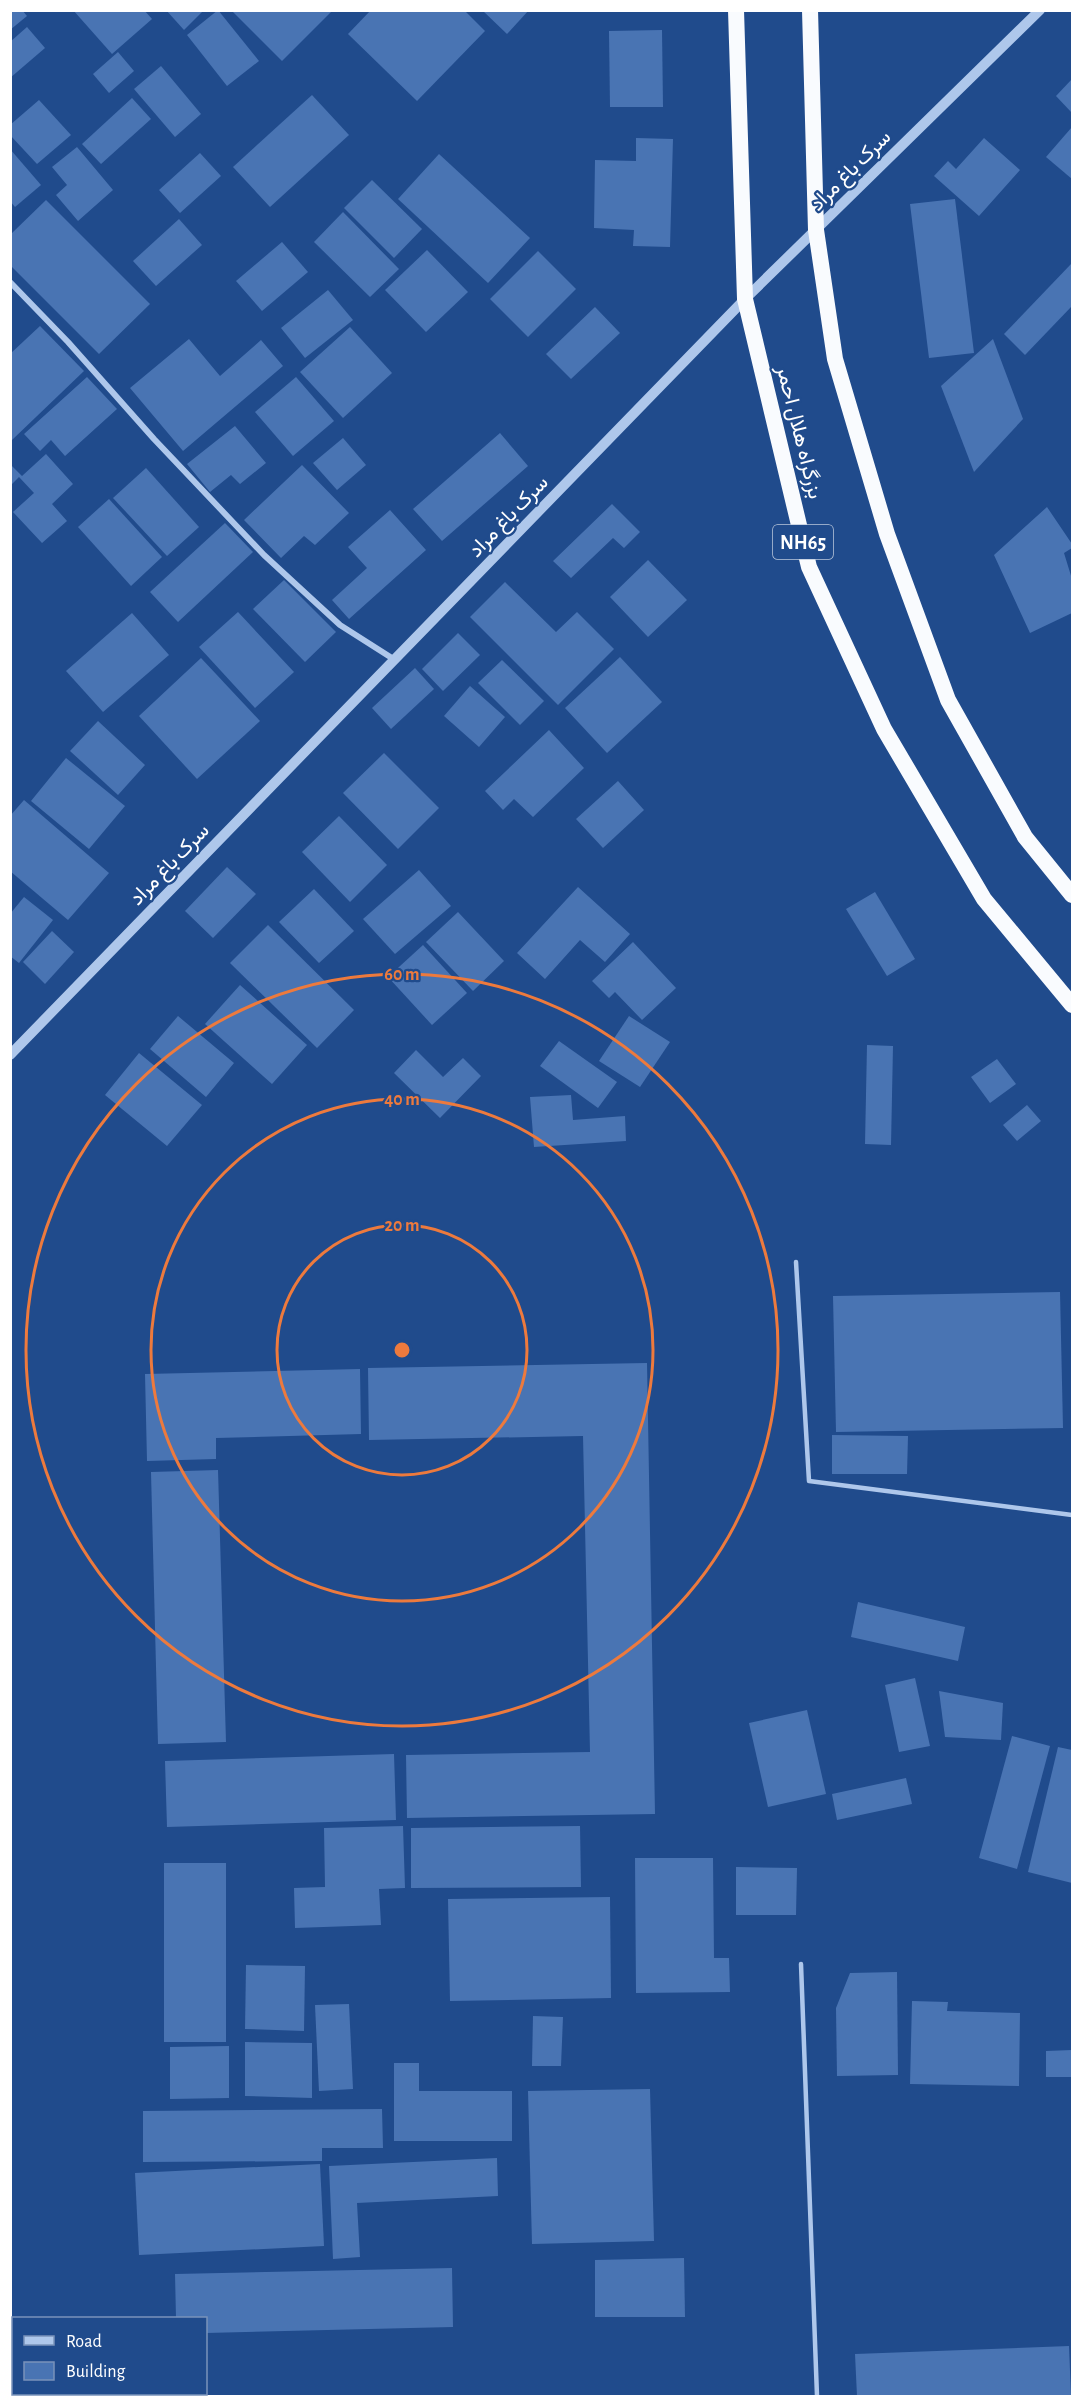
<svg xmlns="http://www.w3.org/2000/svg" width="1083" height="2407" viewBox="0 0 1083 2407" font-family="'Alegreya Sans',Vazirmatn,sans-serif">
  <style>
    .building { fill: #4974b3 }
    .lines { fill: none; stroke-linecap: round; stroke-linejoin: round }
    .service { stroke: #aec7eb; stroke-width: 4.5 }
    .minor { stroke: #aec7eb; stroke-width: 6 }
    .tertiary { stroke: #aec7eb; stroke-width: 10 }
    .trunk { stroke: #f9fbfe; stroke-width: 16 }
    .ring { fill: none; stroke: #ed7a3d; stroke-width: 3 }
    .labels { text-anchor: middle; stroke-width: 4.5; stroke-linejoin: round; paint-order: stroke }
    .shield { fill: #204b8c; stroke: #bcc9dc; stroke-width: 1.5 }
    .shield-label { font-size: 20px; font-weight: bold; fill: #fff }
    .street-label { font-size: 21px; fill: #fff; stroke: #204b8c }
    .centre { fill: #ed7a3d; stroke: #204b8c; stroke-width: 3 }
    .ring-label { font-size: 18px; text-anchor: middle; font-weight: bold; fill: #ed7a3d; stroke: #204b8c; stroke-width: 4.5; stroke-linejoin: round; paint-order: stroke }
  </style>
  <rect width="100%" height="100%" fill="#204b8c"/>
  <g class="building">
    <polygon points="10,10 22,10 27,16 10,30"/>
    <polygon points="73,10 144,10 152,19 112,54"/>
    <polygon points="166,10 204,10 184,30"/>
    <polygon points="218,10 259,61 227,86 187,35"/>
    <polygon points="231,10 333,10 282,61"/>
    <polygon points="371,10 464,10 485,31 417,101 348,34"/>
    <polygon points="482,10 529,10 507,34"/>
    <polygon points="27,27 45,48 10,78 10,42"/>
    <polygon points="662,30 663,107 610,107 609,31"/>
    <polygon points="118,52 134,71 109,93 93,74"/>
    <polygon points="161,66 201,114 175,137 134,89"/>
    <polygon points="1072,79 1072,113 1056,96"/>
    <polygon points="312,95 349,135 270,207 233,167"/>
    <polygon points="132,98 151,119 101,164 82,144"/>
    <polygon points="39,100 71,135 37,164 10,135 10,125"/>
    <polygon points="1072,127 1072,179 1046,157"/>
    <polygon points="636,138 673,139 670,247 633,246 634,230 594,228 595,160 636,161"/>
    <polygon points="984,138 1020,170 979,216 934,176 948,161 956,169"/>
    <polygon points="77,147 113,190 78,221 56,195 67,185 52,167"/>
    <polygon points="10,149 41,185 15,207 10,201"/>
    <polygon points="200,153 221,176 180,213 159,190"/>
    <polygon points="439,154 530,238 488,283 398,199"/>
    <polygon points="372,180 422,229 394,258 344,208"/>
    <polygon points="955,199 974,353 929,358 910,204"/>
    <polygon points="46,200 150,304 99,354 10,265 10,235"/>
    <polygon points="343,212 399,269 370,297 314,242"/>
    <polygon points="179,219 202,245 156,286 133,261"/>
    <polygon points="282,242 308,272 262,311 236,281"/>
    <polygon points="427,250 468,292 426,332 385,290"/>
    <polygon points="538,251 576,289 528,337 490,299"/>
    <polygon points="1072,263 1072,306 1025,355 1004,334"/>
    <polygon points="328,290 353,320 305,358 281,328"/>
    <polygon points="595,307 620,333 571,379 546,354"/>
    <polygon points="40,326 84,371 12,440 10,354"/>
    <polygon points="350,327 392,373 343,418 300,372"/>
    <polygon points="189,339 220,376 261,340 283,366 183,451 130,388"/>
    <polygon points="993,339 1023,419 974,472 941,386"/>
    <polygon points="87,377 117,409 65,456 51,440 40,451 24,434"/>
    <polygon points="296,377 334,421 293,456 255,412"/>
    <polygon points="235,426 266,463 240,484 231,475 210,492 187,464"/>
    <polygon points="500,433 528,466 442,541 413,509"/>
    <polygon points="343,438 366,465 337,490 313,463"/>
    <polygon points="46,454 73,484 52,504 67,521 42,543 13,512 34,493 19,477 10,486 10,464 22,476"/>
    <polygon points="302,465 349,513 315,545 304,536 281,558 244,520"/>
    <polygon points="146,468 199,527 167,556 113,498"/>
    <polygon points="109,499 162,557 131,586 78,527"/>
    <polygon points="612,504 640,532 624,548 613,538 571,578 553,561"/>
    <polygon points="1047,507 1072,544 1072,548 1064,553 1072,579 1072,613 1030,633 994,555"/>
    <polygon points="390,510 426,550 349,619 332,600 367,568 348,547"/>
    <polygon points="225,523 253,552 178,622 150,592"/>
    <polygon points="648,560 687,600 648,637 610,597"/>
    <polygon points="284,580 336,632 305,662 253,609"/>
    <polygon points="505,582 556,632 577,612 614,649 558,705 470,617"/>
    <polygon points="238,612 294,672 255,708 199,647"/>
    <polygon points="132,613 169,655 103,712 66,671"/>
    <polygon points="458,633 480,655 443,691 422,669"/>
    <polygon points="620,657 662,702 607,753 565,708"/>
    <polygon points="201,658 260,721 197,779 139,716"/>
    <polygon points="502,660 544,701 520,725 478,683"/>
    <polygon points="415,668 434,689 391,729 372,708"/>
    <polygon points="470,686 505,717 479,747 444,716"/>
    <polygon points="98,721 145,765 118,795 70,751"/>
    <polygon points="549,730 584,768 533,817 514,799 503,810 485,791"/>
    <polygon points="384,753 439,808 398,849 343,793"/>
    <polygon points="66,758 125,806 89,849 31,801"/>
    <polygon points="618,781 644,810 603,848 576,819"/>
    <polygon points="24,800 109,873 68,920 10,871 10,816"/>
    <polygon points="339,816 387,865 350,902 302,852"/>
    <polygon points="227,867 256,894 213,938 185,911"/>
    <polygon points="419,870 451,906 395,954 363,919"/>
    <polygon points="578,887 630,934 605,962 580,940 545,979 517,953"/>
    <polygon points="314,889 354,931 319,963 279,922"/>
    <polygon points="875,892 915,959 887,976 846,909"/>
    <polygon points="24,897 53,920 19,963 10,956 10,914"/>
    <polygon points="458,912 504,961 473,991 426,942"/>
    <polygon points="268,925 354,1010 317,1048 230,963"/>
    <polygon points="52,931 74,952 45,984 23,962"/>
    <polygon points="633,942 676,988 642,1020 615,992 609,998 592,981"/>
    <polygon points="423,945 467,993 432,1025 388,977"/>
    <polygon points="240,985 307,1045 272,1084 205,1024"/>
    <polygon points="178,1016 234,1063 206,1097 150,1049"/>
    <polygon points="629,1016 670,1042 640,1087 599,1061"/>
    <polygon points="559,1041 617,1082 598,1108 540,1066"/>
    <polygon points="867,1045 893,1046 891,1145 865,1144"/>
    <polygon points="416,1050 443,1077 463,1058 481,1076 440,1118 394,1073"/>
    <polygon points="139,1053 202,1105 167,1146 105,1095"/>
    <polygon points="997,1059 1016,1084 990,1103 971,1077"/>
    <polygon points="571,1095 573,1120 625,1116 626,1141 534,1147 530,1097"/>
    <polygon points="1027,1105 1041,1121 1017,1141 1003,1125"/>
    <polygon points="1060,1292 1063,1428 836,1432 833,1296"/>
    <polygon points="647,1363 655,1814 407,1818 406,1755 590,1752 583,1436 369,1440 368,1368"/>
    <polygon points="360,1369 361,1434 216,1438 216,1459 147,1461 145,1374"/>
    <polygon points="832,1435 908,1436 907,1474 832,1474"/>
    <polygon points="218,1470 226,1742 158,1744 151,1472"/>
    <polygon points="858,1602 965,1627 958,1661 851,1637"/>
    <polygon points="915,1678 930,1746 899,1752 885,1685"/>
    <polygon points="939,1691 1003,1703 1001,1740 945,1737"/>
    <polygon points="807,1710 826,1794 768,1807 749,1723"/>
    <polygon points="1012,1736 1050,1746 1017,1869 979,1858"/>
    <polygon points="1058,1747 1072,1750 1072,1883 1028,1872"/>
    <polygon points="394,1754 396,1820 167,1827 165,1761"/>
    <polygon points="906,1778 912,1804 837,1820 832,1794"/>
    <polygon points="403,1826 405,1888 379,1889 381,1925 295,1928 294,1888 325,1887 324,1828"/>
    <polygon points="580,1826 581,1887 411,1888 411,1828"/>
    <polygon points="635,1858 713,1858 714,1958 729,1958 730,1992 636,1993"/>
    <rect x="164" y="1863" width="62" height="179"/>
    <polygon points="736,1867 797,1868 796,1915 736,1915"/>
    <polygon points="610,1897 611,1998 450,2001 448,1899"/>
    <polygon points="246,1965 305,1966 304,2031 245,2029"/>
    <polygon points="897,1972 898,2075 837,2076 836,2008 850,1973"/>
    <polygon points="912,2001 948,2002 947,2011 1020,2013 1019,2086 910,2084"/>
    <polygon points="349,2004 353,2089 319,2091 315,2005"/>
    <polygon points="533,2016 563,2017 561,2066 532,2066"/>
    <polygon points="245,2042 312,2043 312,2098 245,2096"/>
    <polygon points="229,2046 229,2098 170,2099 170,2047"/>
    <polygon points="1072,2050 1072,2077 1046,2077 1046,2051"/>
    <polygon points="394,2063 419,2063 419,2091 512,2091 512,2141 394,2141"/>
    <polygon points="650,2089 654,2241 532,2244 528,2091"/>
    <polygon points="382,2109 383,2148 322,2148 322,2161 143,2162 143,2111"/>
    <polygon points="497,2158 498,2196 357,2203 360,2257 333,2259 329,2166"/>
    <polygon points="320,2164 324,2246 139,2255 135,2173"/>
    <polygon points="684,2258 685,2317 595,2317 595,2260"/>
    <polygon points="452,2268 453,2327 206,2333 206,2318 176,2318 175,2274"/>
    <polygon points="1069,2346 1071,2396 857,2396 855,2354"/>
    <rect x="58" y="2394" width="37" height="2"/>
    <polygon points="151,2394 185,2394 186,2396 151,2396"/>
  </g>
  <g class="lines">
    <g class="service">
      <polyline points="796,1262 809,1481 1072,1515"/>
      <polyline points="801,1964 817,2396"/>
    </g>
    <polyline class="minor" points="10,282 68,342 154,439 264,555 340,625 395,660"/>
    <polyline class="tertiary" points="10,1055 745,299 1040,10"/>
    <g class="trunk">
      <polyline points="736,10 745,299 809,567 884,729 984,899 1072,1005"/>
      <polyline points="810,10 816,230 835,359 887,534 948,700 1025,837 1072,895"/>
    </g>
  </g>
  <g class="ring">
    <circle cx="402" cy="1350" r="125"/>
    <circle cx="402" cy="1350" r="251"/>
    <circle cx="402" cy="1350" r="376"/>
  </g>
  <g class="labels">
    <rect class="shield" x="773" y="525" width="60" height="34" rx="4.5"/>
    <g class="shield-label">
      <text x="803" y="549">NH65</text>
    </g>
    <g class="street-label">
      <text transform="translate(850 170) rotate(-45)" y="7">سرک باغ مراد</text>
      <text transform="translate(800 432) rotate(76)" y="7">بزرگراه هلال احمر</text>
      <text transform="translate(508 516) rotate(-46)" y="7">سرک باغ مراد</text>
      <text transform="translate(169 864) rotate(-46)" y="7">سرک باغ مراد</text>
    </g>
  </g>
  <circle cx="402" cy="1350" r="9" class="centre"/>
  <g class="ring-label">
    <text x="402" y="980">60 m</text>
    <text x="402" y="1105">40 m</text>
    <text x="402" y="1231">20 m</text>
  </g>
  <rect width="1083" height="2407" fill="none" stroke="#ffffff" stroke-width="24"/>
  <rect x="12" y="2317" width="195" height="78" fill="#204b8c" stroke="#7993ba" stroke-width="1.5"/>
  <rect x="24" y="2336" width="30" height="9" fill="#aec7eb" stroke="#7993ba" stroke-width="1.5"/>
  <text x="66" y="2347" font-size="18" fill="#ffffff">Road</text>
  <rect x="24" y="2362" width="30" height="18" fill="#4974b3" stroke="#7993ba" stroke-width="1.5"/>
  <text x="66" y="2377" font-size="18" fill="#ffffff">Building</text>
</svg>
